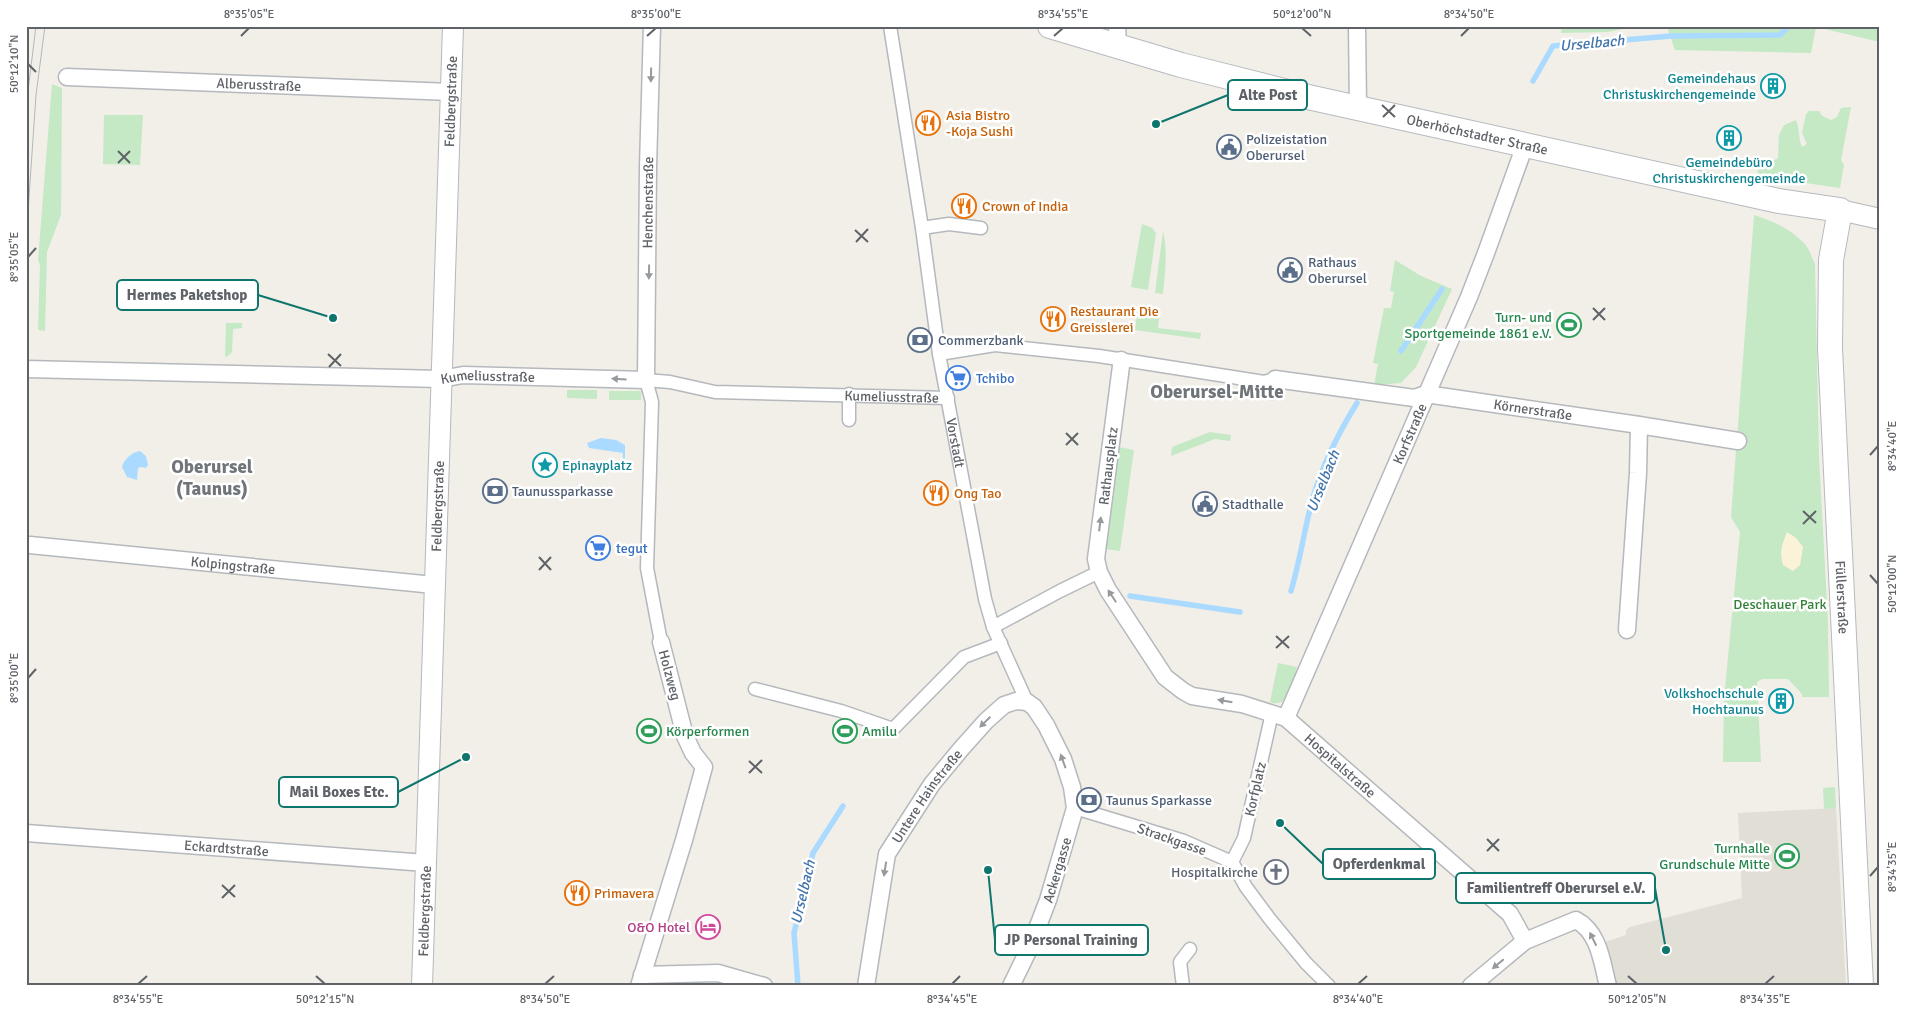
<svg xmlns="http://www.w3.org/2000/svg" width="1906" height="1012" viewBox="0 0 1906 1012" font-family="Signika,sans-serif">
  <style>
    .education { fill: #e1ded6 }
    .green { fill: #c5e8c5 }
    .sand { fill: #fbf3d9 }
    .water { fill: #aadaff }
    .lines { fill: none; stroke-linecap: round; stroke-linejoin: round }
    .stream { stroke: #aadaff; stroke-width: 5.5 }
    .pedestrian-casing { stroke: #b5b8bc; stroke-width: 15 }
    .minor-casing { stroke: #b5b8bc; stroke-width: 19 }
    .tertiary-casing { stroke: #b5b8bc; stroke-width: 22 }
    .secondary-casing { stroke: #b6babf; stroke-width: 26 }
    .pedestrian { stroke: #fff; stroke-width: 12 }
    .minor { stroke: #fff; stroke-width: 16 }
    .tertiary { stroke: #fff; stroke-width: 20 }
    .secondary { stroke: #fff; stroke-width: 24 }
    .tram { stroke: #b6b7b8; stroke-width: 1 }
    .oneway { fill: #979a9d }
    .ticks { fill: none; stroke: #5f6368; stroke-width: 2 }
    .labels { text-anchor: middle; stroke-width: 5; stroke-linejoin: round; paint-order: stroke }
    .culture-label { font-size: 14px; fill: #0d838f; stroke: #fff; text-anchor: end }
    .street-label { font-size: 14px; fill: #5f6368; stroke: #fff }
    .food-label { font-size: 14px; fill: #c56008; stroke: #fff; text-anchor: start }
    .service-label { font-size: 14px; fill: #4e5e75; stroke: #fff; text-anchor: start }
    .leisure-label { font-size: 14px; fill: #27864d; stroke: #fff; text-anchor: end }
    .shop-label { font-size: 14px; fill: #366cbe; stroke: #fff; text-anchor: start }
    .park-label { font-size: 14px; fill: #348238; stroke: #fff }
    .worship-label { font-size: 14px; fill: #5b616d; stroke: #fff; text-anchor: end }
    .hotel-label { font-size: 14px; fill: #b23c85; stroke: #fff; text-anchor: end }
    .water-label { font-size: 15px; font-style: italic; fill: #4174aa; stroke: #fff }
    .district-label { font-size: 19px; font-weight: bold; fill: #70757a; stroke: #fff }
    .leader { fill: none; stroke: #0f766e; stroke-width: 2 }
    .callout-dot { fill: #0f766e; stroke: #fff; stroke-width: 2 }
    .callout { fill: #fff; stroke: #0f766e; stroke-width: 2 }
    .callout-label { font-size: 15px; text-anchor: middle; font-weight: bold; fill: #5f6368 }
    .neatline { fill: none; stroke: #5f6368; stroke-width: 2 }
    .ticks-label { font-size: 12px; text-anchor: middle; fill: #5f6368 }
  </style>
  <rect width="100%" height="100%" fill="#f1efe8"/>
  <polygon class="education" points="1836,808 1846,986 1615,986 1602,943 1626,935 1626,930 1630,927 1742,898 1738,813"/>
  <g class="green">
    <polygon points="1562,26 1637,26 1608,32 1561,33"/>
    <polygon points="1671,26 1880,26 1880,42 1816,27 1811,53 1675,50 1668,30"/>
    <polygon points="52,84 62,88 61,215 47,252 45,331 38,330 40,265 38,260"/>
    <path d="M1851,107L1841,160L1844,165L1840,188L1757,176L1759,162L1761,160L1773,161L1778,158L1779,135L1784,125L1796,120C1800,129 1798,138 1802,147L1807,144L1802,133L1806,114L1809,111H1819L1822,116L1831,120L1837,117L1841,108Z"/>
    <polygon points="104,115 143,115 140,165 103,164"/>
    <path d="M1754,215C1772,221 1790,228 1804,243C1809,248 1812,258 1815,264L1819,457L1828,622L1829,697H1802V694L1788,679H1762L1757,682L1761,762H1723L1724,699L1740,532L1731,517Z"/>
    <polygon points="1142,224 1152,228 1156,233 1148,290 1131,287"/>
    <path d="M1163,231C1168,252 1165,273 1163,294L1155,293Z"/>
    <polygon points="1395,260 1421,276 1452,289 1416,367 1401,383 1374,385 1378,364 1373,363 1384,308 1391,308 1394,292 1390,291"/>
    <polygon points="1138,309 1160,311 1158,328 1201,333 1200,339 1135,330"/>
    <polygon points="226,323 242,323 242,328 233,329 232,352 228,356 225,357"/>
    <polygon points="567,390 597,390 597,399 567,398"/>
    <rect x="609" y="391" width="32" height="9"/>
    <polygon points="1210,432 1231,435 1230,441 1215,439 1171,456 1172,447"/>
    <polygon points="1119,447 1134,450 1120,551 1105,549"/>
    <path d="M1278,663L1297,667C1293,680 1289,710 1270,702Z"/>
    <polygon points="1835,787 1836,808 1824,809 1823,788"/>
  </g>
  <path class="sand" d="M1787,532L1796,538L1803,547L1800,565L1793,571L1783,565C1779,552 1782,544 1787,532Z"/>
  <g class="water">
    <polygon points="601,438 616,440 625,445 625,467 612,472 601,472 602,467 622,467 623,453 589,448 587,443"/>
    <path d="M140,451L146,456L148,465L146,468L141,467L138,468L137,480L127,477L122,467C124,459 132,452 140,451Z"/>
  </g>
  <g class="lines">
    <g class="stream">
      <polyline points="1533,81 1553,46 1671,36 1780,35 1789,26"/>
      <polyline points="1401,351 1442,289"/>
      <path d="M1291,591C1300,561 1304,531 1312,501C1321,469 1339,432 1357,403"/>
      <polyline points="1130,596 1240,612"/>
      <polyline points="798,986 794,933 813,853 843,806"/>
    </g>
    <defs>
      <g id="pedestrian">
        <path id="s1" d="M890,26L922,228L939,354L985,599L993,627L1027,702"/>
        <polyline points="922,228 949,224 981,228"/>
        <polyline points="939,354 995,345 1099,356 1264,382 1275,379 1272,393"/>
        <polyline points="849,420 849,394"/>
        <polyline points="993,627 1060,591 1099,572"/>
        <path id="s2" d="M661,642L647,568L652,402L646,380L670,382L715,392L948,398"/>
        <polyline points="755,689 841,711 893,729 964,657 1001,643"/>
        <polyline points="1075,808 1184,841 1232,862 1246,887 1269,918 1306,963 1329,986"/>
        <polyline points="1232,862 1244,838 1272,713"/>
        <polyline points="1183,986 1180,962 1190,949"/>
      </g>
      <g id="minor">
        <polyline points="1117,26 1118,46"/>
        <polyline points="1357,26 1358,107"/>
        <path id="s3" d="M67,77L451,92"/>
        <path id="s4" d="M1121,360V366L1096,559L1099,572L1108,590L1165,677L1183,691L1192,696L1242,704L1286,718L1510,914L1525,941"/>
        <path id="s5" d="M26,369L441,379L463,375L646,380L648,167L652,26"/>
        <path id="s6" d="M1275,379L1414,398L1426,394L1639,425L1738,441"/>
        <path id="s7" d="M30,545L434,585"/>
        <polyline points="1627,630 1638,473 1639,425"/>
        <path id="s8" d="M1286,718L1469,297L1486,253L1525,145"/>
        <path id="s9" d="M26,833L426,863"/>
        <polyline points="642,975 718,973 764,986"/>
        <polyline points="639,986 684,840 704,767 693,753 685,736 661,642"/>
        <path id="s10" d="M866,986L887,854L932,784L961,749L986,721L1004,705L1016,701L1027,702L1034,707L1046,725L1063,759L1072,787L1075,808L1048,900L1030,947L1011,986"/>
        <path d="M1471,986L1525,941L1576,920C1599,932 1602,962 1608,986"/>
      </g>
      <g id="tertiary">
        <polyline points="1840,210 1880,219"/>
        <path id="s11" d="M422,986L453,26"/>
      </g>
      <g id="secondary">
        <path id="s12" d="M1050,26L1181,65L1308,97L1779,201L1840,210L1831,260L1830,348L1861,986"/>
      </g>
    </defs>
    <use href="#pedestrian" class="pedestrian-casing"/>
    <use href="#minor" class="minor-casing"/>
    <use href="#tertiary" class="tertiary-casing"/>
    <use href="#secondary" class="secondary-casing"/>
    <use href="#pedestrian" class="pedestrian"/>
    <use href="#minor" class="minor"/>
    <use href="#tertiary" class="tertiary"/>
    <use href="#secondary" class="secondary"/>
    <g class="tram">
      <polyline points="26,107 36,26"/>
      <polyline points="26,241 36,95 45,26"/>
    </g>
  </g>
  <defs><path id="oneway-solid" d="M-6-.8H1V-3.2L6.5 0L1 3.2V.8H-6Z" transform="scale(1.25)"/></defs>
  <g class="oneway">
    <use href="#oneway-solid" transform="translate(651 75) rotate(91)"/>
    <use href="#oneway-solid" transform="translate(649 272) rotate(91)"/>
    <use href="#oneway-solid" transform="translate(619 379) rotate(-177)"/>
    <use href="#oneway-solid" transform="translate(1100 524) rotate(-83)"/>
    <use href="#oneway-solid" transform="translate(1112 596) rotate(-123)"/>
    <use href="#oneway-solid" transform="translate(1225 701) rotate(-170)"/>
    <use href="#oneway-solid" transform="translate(985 722) rotate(136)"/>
    <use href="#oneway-solid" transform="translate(1063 761) rotate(-110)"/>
    <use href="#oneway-solid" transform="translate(885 869) rotate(99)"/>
    <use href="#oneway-solid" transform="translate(1593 939) rotate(-116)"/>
    <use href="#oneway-solid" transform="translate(1498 964) rotate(140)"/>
  </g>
  <path class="ticks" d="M1302,28L1311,36M241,36L249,28M647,36L656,28M1054,36L1063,28M1461,36L1469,28M28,64L36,72M1382,105L1395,117M1383,117L1395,105M118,151L130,163M118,163L130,151M855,230L868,242M856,242L868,229M28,257L36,248M1593,308L1605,320M1593,320L1605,308M328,354L341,366M329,367L341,354M1066,433L1078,445M1066,445L1078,433M1870,455L1878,446M1803,511L1816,523M1803,524L1816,511M539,557L551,570M539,570L551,557M1870,575L1878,584M1276,636L1289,648M1276,648L1289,636M28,678L36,669M749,761L762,773M749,773L762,760M1487,839L1499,851M1487,851L1499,839M1870,876L1878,867M222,885L235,897M222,898L235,885M316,976L325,984M1628,976L1637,984M138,984L147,976M545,984L554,976M952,984L960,976M1358,984L1367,976M1765,984L1774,976"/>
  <defs>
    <symbol id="building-ring" viewBox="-11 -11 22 22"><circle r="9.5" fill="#fff" stroke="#0f9aa8" stroke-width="1.5"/><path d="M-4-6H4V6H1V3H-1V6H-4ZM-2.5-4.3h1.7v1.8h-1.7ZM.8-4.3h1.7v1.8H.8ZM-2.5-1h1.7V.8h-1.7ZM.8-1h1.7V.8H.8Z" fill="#0f9aa8"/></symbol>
    <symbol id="restaurant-ring" viewBox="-11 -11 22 22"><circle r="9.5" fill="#fff" stroke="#e8710a" stroke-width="1.5"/><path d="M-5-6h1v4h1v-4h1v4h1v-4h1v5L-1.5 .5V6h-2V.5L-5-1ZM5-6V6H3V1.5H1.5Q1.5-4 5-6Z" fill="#e8710a"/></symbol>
    <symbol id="civic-ring" viewBox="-11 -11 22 22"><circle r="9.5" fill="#fff" stroke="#5c6f8a" stroke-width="1.5"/><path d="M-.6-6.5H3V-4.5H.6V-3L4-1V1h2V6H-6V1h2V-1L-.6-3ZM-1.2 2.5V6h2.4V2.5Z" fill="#5c6f8a"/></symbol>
    <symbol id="stadium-ring" viewBox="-11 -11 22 22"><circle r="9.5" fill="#fff" stroke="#2e9e5b" stroke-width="1.5"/><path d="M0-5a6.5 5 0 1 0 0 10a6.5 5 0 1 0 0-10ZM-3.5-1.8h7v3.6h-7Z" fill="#2e9e5b"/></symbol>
    <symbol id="bank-ring" viewBox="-11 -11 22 22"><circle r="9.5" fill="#fff" stroke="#5c6f8a" stroke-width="1.5"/><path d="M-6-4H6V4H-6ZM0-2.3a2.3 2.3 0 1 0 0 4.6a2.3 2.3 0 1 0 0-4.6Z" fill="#5c6f8a"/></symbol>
    <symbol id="supermarket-ring" viewBox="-11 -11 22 22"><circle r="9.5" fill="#fff" stroke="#3f7fe0" stroke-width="1.5"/><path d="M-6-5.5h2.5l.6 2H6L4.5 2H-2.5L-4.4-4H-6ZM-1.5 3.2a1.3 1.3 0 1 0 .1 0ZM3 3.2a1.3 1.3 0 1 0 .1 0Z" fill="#3f7fe0"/></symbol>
    <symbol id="sight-ring" viewBox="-11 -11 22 22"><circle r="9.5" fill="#fff" stroke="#0f9aa8" stroke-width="1.5"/><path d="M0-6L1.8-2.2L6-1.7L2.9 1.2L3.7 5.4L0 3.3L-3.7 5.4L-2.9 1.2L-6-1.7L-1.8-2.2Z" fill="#0f9aa8"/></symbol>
    <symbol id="church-ring" viewBox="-11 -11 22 22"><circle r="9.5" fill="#fff" stroke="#6b7280" stroke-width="1.5"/><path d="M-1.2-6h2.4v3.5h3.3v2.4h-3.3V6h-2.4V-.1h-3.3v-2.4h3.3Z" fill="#6b7280"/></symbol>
    <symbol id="hotel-ring" viewBox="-11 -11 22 22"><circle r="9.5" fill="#fff" stroke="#d1479c" stroke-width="1.5"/><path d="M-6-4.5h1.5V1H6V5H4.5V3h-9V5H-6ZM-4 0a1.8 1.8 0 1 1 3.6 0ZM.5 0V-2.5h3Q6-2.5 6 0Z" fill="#d1479c"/></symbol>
  </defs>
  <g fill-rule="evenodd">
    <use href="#building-ring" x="1759" y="72" width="28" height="28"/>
    <use href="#restaurant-ring" x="914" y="109" width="28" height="28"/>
    <use href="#building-ring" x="1715" y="124" width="28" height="28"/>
    <use href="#civic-ring" x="1215" y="133" width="28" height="28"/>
    <use href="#restaurant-ring" x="950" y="192" width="28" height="28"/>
    <use href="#civic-ring" x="1276" y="256" width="28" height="28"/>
    <use href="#restaurant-ring" x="1039" y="305" width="28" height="28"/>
    <use href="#stadium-ring" x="1555" y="311" width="28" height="28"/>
    <use href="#bank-ring" x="906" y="326" width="28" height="28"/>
    <use href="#supermarket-ring" x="944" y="364" width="28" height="28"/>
    <use href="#sight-ring" x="531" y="451" width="28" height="28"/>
    <use href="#bank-ring" x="481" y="477" width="28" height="28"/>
    <use href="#restaurant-ring" x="922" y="479" width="28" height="28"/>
    <use href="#civic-ring" x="1191" y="490" width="28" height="28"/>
    <use href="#supermarket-ring" x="584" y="534" width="28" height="28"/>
    <use href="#building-ring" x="1767" y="687" width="28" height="28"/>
    <use href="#stadium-ring" x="635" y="717" width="28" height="28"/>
    <use href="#stadium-ring" x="831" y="717" width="28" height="28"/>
    <use href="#bank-ring" x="1075" y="786" width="28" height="28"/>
    <use href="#stadium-ring" x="1773" y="842" width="28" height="28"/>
    <use href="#church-ring" x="1262" y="858" width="28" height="28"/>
    <use href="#restaurant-ring" x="563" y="879" width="28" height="28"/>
    <use href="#hotel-ring" x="694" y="913" width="28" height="28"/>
  </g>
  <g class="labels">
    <g class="culture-label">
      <text x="1756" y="83">Gemeindehaus<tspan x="1756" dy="16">Christuskirchengemeinde</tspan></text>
      <text x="1729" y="167" text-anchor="middle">Gemeindebüro<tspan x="1729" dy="16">Christuskirchengemeinde</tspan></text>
      <text x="562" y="470" text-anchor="start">Epinayplatz</text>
      <text x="1764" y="698">Volkshochschule<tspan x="1764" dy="16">Hochtaunus</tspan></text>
    </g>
    <g class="street-label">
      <text dy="5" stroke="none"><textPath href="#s3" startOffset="192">Alberusstraße</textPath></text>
      <text dy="5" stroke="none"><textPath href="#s11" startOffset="885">Feldbergstraße</textPath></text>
      <text dy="5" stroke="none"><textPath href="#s12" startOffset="441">Oberhöchstadter Straße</textPath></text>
      <text dy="5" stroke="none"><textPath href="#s5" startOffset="798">Henchenstraße</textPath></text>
      <text dy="5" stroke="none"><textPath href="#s5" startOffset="462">Kumeliusstraße</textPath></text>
      <text dy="5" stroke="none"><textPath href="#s2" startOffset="511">Kumeliusstraße</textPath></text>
      <text dy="5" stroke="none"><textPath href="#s6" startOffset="261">Körnerstraße</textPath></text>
      <text dy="5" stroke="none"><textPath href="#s8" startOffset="310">Korfstraße</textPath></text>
      <text dy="5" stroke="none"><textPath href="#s1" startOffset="422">Vorstadt</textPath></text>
      <text transform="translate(1108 466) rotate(-83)" y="5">Rathausplatz</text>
      <text dy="5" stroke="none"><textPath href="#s11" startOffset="480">Feldbergstraße</textPath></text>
      <text dy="5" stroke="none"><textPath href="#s7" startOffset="204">Kolpingstraße</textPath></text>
      <text dy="5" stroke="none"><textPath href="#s12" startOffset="1200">Füllerstraße</textPath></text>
      <text transform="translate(670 675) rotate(75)" y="5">Holzweg</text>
      <text dy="5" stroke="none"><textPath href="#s4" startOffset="540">Hospitalstraße</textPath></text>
      <text transform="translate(1255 789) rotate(-77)" y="5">Korfplatz</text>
      <text dy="5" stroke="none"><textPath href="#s10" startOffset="204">Untere Hainstraße</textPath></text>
      <text transform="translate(1172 839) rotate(19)" y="5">Strackgasse</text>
      <text dy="5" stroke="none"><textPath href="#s9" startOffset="201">Eckardtstraße</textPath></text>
      <text transform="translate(1057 870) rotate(-73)" y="5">Ackergasse</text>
      <text dy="5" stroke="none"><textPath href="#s11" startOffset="75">Feldbergstraße</textPath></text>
    </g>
    <g class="food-label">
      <text x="946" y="120">Asia Bistro<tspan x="946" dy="16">-Koja Sushi</tspan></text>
      <text x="982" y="211">Crown of India</text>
      <text x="1070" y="316">Restaurant Die<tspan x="1070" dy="16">Greisslerei</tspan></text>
      <text x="954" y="498">Ong Tao</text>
      <text x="594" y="898">Primavera</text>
    </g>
    <g class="service-label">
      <text x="1246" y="144">Polizeistation<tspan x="1246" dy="16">Oberursel</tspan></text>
      <text x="1308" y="267">Rathaus<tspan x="1308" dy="16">Oberursel</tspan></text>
      <text x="938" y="345">Commerzbank</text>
      <text x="512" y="496">Taunussparkasse</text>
      <text x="1222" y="509">Stadthalle</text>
      <text x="1106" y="805">Taunus Sparkasse</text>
    </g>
    <g class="leisure-label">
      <text x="1552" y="322">Turn- und<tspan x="1552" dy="16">Sportgemeinde 1861 e.V.</tspan></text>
      <text x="666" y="736" text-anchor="start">Körperformen</text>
      <text x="862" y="736" text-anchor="start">Amilu</text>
      <text x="1770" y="853">Turnhalle<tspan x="1770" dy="16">Grundschule Mitte</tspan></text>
    </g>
    <g class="shop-label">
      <text x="976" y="383">Tchibo</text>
      <text x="616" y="553">tegut</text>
    </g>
    <g class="park-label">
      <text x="1780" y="609">Deschauer Park</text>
    </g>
    <g class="worship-label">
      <text x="1258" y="877">Hospitalkirche</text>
    </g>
    <g class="hotel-label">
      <text x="690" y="932">O&amp;O Hotel</text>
    </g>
    <g class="water-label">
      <text transform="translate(1592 43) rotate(-5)" y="5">Urselbach</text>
      <text transform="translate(1323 481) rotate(-68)" y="5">Urselbach</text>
      <text transform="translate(803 892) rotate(-77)" y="5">Urselbach</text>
    </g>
    <g class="district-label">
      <text x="1217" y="398">Oberursel-Mitte</text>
      <text x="212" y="473">Oberursel<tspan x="212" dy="22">(Taunus)</tspan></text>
    </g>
  </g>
  <path class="leader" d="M1156 124L1228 95M333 318L258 295M466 757L398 792M1280 823L1323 864M1666 950L1655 888M988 870L995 940"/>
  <g class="callout-dot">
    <circle cx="1156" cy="124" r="5"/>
    <circle cx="333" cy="318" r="5"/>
    <circle cx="466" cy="757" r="5"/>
    <circle cx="1280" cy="823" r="5"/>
    <circle cx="1666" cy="950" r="5"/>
    <circle cx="988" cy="870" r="5"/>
  </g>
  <g class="callout">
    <rect x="1228" y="80" width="79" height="30" rx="5"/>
    <rect x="117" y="280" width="141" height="30" rx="5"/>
    <rect x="279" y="777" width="119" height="30" rx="5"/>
    <rect x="1323" y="849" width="112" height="30" rx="5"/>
    <rect x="1456" y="873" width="199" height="30" rx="5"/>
    <rect x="995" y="925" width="153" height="30" rx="5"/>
  </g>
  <g class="callout-label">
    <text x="1268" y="100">Alte Post</text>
    <text x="187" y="300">Hermes Paketshop</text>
    <text x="339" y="797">Mail Boxes Etc.</text>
    <text x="1379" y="869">Opferdenkmal</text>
    <text x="1556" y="893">Familientreff Oberursel e.V.</text>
    <text x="1071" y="945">JP Personal Training</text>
  </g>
  <rect width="1906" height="1012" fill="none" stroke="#ffffff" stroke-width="55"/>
  <rect x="28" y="28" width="1850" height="956" class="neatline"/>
  <g class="ticks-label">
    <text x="249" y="18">8°35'05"E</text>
    <text x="656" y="18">8°35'00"E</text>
    <text x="1063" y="18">8°34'55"E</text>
    <text x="1302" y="18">50°12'00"N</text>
    <text x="1469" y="18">8°34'50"E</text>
    <text transform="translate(14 64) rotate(-90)" y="4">50°12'10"N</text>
    <text transform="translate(14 257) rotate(-90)" y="4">8°35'05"E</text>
    <text transform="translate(1892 446) rotate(-90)" y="4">8°34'40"E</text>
    <text transform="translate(1892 584) rotate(-90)" y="4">50°12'00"N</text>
    <text transform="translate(14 678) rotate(-90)" y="4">8°35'00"E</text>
    <text transform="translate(1892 867) rotate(-90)" y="4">8°34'35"E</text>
    <text x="138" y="1003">8°34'55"E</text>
    <text x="325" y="1003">50°12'15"N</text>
    <text x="545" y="1003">8°34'50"E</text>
    <text x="952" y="1003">8°34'45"E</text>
    <text x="1358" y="1003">8°34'40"E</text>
    <text x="1637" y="1003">50°12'05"N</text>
    <text x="1765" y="1003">8°34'35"E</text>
  </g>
</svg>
